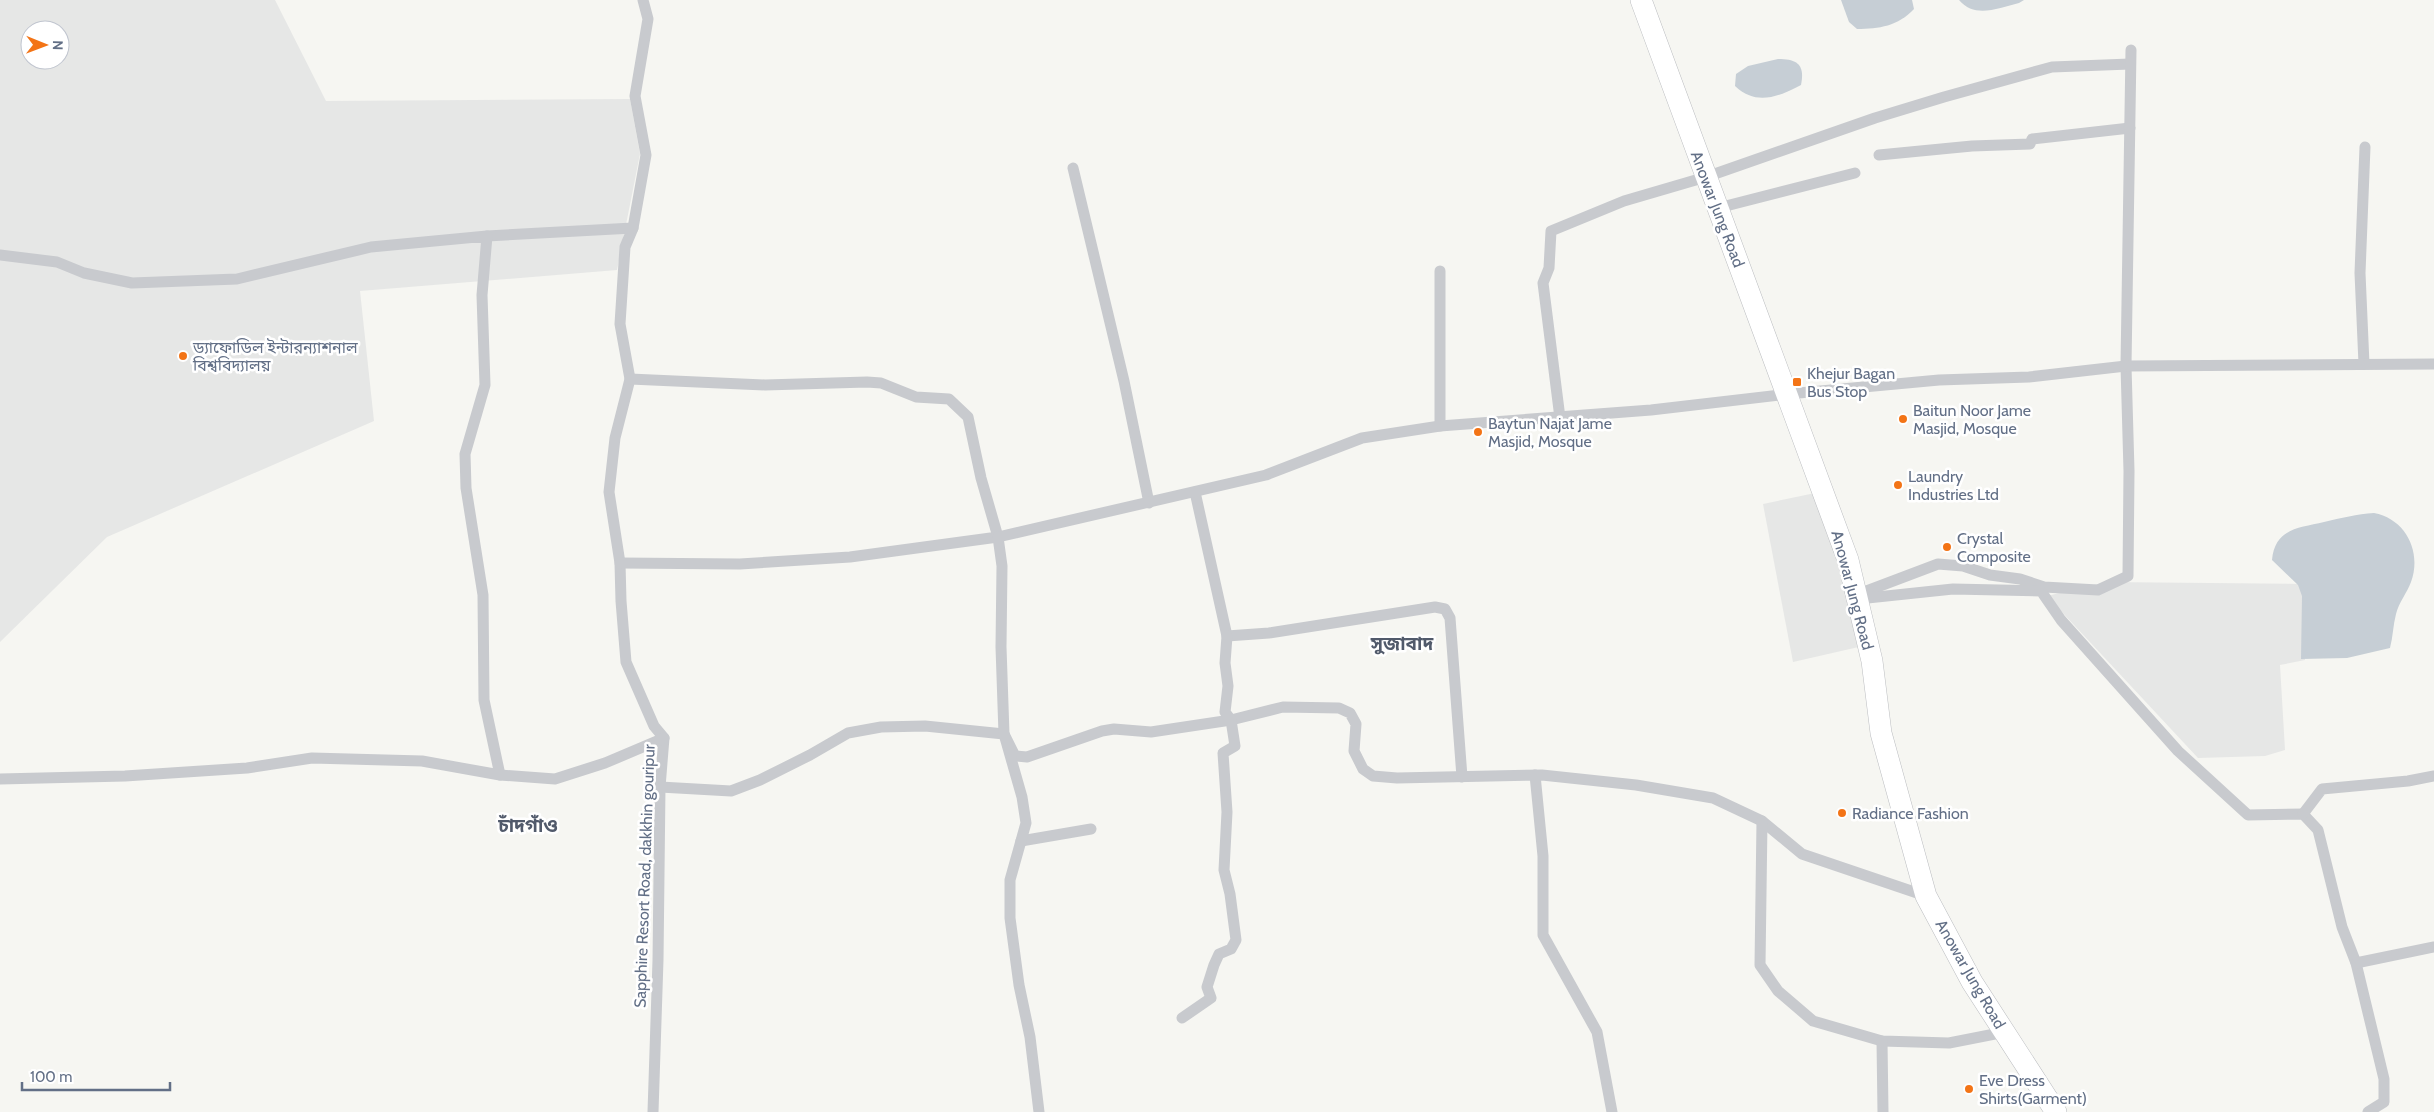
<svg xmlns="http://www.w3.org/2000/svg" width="2434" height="1112" viewBox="0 0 2434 1112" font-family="Cabin,'Noto Sans Bengali',sans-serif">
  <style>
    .built { fill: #e6e7e6; fill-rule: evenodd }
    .water { fill: #c6ced5 }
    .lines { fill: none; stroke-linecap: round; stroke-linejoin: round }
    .highway-casing { stroke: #bbbdc0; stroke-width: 22 }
    .street { stroke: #c8cace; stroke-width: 11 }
    .highway { stroke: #fff; stroke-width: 21 }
    .poi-dot { fill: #f37416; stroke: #fff; stroke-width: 2 }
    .labels { text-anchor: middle; stroke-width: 5; stroke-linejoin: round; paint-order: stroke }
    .street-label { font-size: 16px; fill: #626f86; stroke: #fff }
    .poi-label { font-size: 16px; fill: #626f86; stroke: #fff; text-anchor: start }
    .quarter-label { font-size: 19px; font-weight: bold; fill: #515a6b; stroke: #fff }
  </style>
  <rect width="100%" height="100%" fill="#f6f6f2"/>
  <g class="built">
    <path d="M0,0H275L326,101L630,99L640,154L617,270L360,291L374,421L107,537L0,642ZM30,30H60V60H30Z"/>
    <polygon points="1820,492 1863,646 1793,662 1763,504"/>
    <polygon points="2106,582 2303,584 2305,660 2280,665 2285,750 2265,756 2198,758 2047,596"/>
  </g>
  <g class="water">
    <path d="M1841,0H1912L1914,9C1898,26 1879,29 1857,29L1849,22Z"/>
    <path d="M1959,0H2024L2019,3C1998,8 1975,19 1959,0Z"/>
    <path d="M1778,59C1798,59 1805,65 1801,85C1778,97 1756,106 1735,86L1736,74L1748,66Z"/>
    <path d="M2374,513C2406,519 2422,552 2411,582C2407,593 2399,602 2396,614C2393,625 2393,637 2390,648L2347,658L2301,659L2302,596L2298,585L2272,560C2275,528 2299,528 2324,522C2341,518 2357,514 2374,513Z"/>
  </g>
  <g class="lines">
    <defs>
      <polyline id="highway" points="1641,0 1848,560 1872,661 1881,733 1926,896 1972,982 2056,1112"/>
    </defs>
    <use href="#highway" class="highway-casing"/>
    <g class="street">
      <polyline points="643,0 648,19 635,96 646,155 633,228 625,247 620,324 630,379 615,438 609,492 620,563 621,601 626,662 654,726 664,738 660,787 658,960 653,1112"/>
      <polyline points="1879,155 1972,146 2030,144 2032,139 2130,128"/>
      <polyline points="1073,168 1124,381 1149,503"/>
      <polyline points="1718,208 1855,173"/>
      <polyline points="487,236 633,228"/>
      <polyline points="0,255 57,262 84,273 132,283 237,279 371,247 487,236 482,295 485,385 465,454 466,488 483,595 484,700 500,775"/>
      <polyline points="1440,271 1440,426"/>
      <polyline points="2364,364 2360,273 2365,147"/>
      <polyline points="1560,418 1543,283 1549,268 1551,231 1624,201 1706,177 1875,118 1944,97 2052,67 2130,64"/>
      <polyline points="1195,492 1227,636 1269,633 1435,607 1445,609 1450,618 1462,777"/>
      <polyline points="620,563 740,564 850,557 998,537 981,478 968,417 949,399 916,397 881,383 867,382 765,385 630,379"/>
      <polyline points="1856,595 1938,564 1963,566 1990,575 2020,579 2044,587 2098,590 2128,576 2129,471 2126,366 2131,50"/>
      <polyline points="1858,599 1953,589 2041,591 2061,620 2178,751 2248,815 2303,814 2318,830 2342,927 2356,963 2384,1079 2384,1102 2368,1112"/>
      <polyline points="1535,775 1543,856 1543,935 1597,1032 1612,1112"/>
      <polyline points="0,779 125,776 247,768 312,758 422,761 500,775 555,779 605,763 664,738"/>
      <polyline points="660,787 731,791 760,780 810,755 848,733 881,727 925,726 1004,734 1015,756 1027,757 1102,731 1114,729 1151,732 1231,720 1283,707 1339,708 1350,713 1356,724 1354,751 1363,769 1373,776 1397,778 1542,775 1636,785 1713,798 1762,821 1802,854 1926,896"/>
      <polyline points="2303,814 2322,789 2408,781 2434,776"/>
      <polyline points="1762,821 1760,965 1778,991 1813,1021 1882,1041 1949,1043 2005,1032"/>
      <polyline points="1021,841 1091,829"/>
      <polyline points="2356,963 2434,947"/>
      <polyline points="1182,1018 1211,998 1207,987 1214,965 1219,954 1231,949 1236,940 1230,894 1224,870 1227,812 1223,753 1235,746 1231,720 1225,712 1228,686 1225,663 1227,636"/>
      <polyline points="1882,1041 1883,1112"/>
      <polyline points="1039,1112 1030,1037 1019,985 1010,918 1010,880 1026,823 1022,797 1004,734 1001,647 1002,566 998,537 1266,475 1362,438 1440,426 1651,410 1788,394 1939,380 2029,377 2126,366 2434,364"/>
    </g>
    <use href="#highway" class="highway"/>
  </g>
  <g class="poi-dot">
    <circle cx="183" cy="356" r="5"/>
    <rect x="1792" y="377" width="10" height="10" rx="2.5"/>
    <circle cx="1903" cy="419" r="5"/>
    <circle cx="1478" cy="432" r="5"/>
    <circle cx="1898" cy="485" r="5"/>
    <circle cx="1947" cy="547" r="5"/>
    <circle cx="1842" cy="813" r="5"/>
    <circle cx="1969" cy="1089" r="5"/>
  </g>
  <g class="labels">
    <g class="street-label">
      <text transform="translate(1718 209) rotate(69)" y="6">Anowar Jung Road</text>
      <text transform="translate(1853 590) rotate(75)" y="6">Anowar Jung Road</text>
      <text transform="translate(644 876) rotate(-88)" y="6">Sapphire Resort Road, dakkhin gouripur</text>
      <text transform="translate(1971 974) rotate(60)" y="6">Anowar Jung Road</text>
    </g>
    <g class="poi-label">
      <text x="193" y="353">ড্যাফোডিল ইন্টারন্যাশনাল<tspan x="193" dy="18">বিশ্ববিদ্যালয়</tspan></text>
      <text x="1807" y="379">Khejur Bagan<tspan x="1807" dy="18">Bus Stop</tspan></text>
      <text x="1913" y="416">Baitun Noor Jame<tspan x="1913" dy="18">Masjid, Mosque</tspan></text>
      <text x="1488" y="429">Baytun Najat Jame<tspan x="1488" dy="18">Masjid, Mosque</tspan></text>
      <text x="1908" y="482">Laundry<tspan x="1908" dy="18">Industries Ltd</tspan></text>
      <text x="1957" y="544">Crystal<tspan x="1957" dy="18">Composite</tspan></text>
      <text x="1852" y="819">Radiance Fashion</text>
      <text x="1979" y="1086">Eve Dress<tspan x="1979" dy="18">Shirts(Garment)</tspan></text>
    </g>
    <g class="quarter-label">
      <text x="1402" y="650">সুজাবাদ</text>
      <text x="528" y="832">চাঁদগাঁও</text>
    </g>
  </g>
  <g transform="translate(45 45) rotate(91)"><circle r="24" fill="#ffffff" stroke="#c0c5cf"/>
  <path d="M0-4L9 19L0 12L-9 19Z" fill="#f37416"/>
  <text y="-8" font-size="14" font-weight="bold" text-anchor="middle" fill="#626f86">N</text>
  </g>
  <path d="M22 1082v8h148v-8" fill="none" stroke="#626f86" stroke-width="2.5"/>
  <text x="30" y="1082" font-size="15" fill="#626f86" stroke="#ffffff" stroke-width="4" paint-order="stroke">100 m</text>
</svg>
